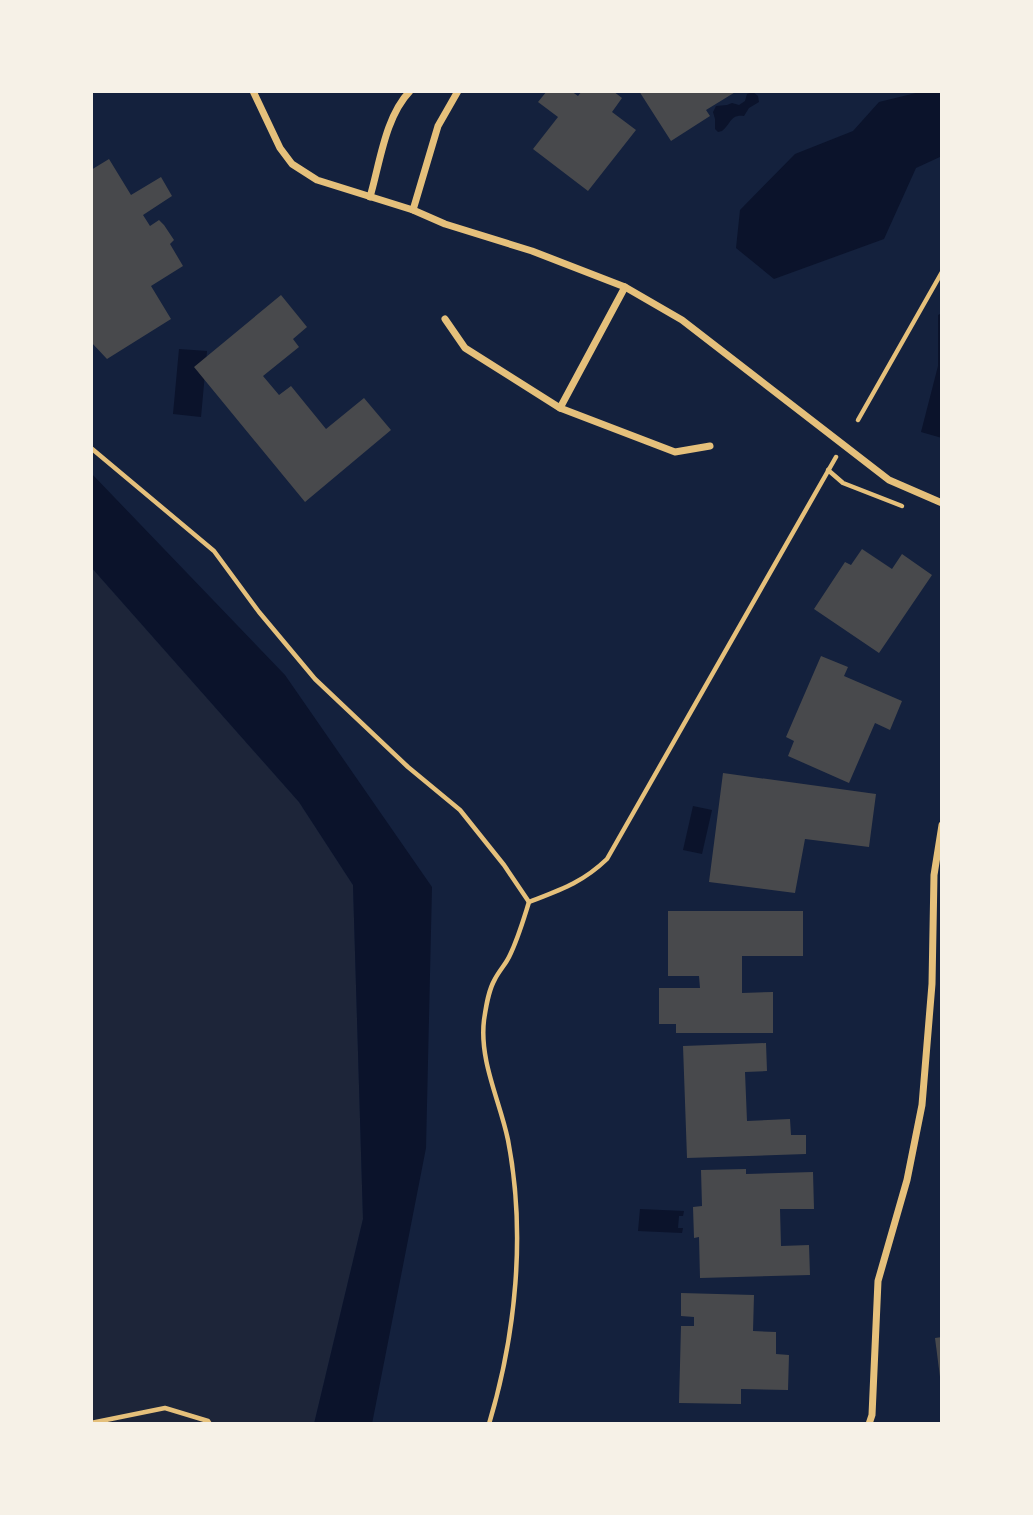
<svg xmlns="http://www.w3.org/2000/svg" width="1033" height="1515" viewBox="0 0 1033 1515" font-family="Rubik,sans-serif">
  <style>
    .green { fill: #1d2539 }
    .water { fill: #0b132b }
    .building { fill: #48494c }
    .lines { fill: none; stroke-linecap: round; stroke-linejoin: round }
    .path { stroke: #e5c07b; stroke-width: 4.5 }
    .minor { stroke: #e5c07b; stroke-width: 7 }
  </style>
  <rect width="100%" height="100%" fill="#14213d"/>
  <polygon class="green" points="91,567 299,802 353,885 363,1219 314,1424 91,1424"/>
  <g class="water">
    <polygon points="924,91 942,91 942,156 916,168 884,239 774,279 736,248 740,210 795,154 853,131 879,102"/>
    <path d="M753,92L758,96L759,102L749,108L744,116C730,114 731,124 722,131L718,132L715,129V119L713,112L716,106L727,105L732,103L739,105L745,101L747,94Z"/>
    <polygon points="942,313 942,438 921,432 938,366 938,315"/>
    <polygon points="179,349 207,351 201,417 173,414"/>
    <polygon points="91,473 285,675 432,887 426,1148 372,1424 314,1424 363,1219 353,885 299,802 91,567"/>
    <polygon points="693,806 712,810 702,854 683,850"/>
    <polygon points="640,1209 684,1211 683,1216 679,1216 678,1228 683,1228 682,1233 638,1231"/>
  </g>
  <g class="building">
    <polygon points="547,91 571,91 578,96 582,91 613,91 622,98 612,112 636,130 588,191 533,149 558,117 538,102"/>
    <polygon points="639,91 737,91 706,110 710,116 671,141"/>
    <polygon points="109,159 131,195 161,177 172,196 143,215 150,226 159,220 164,225 174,240 170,244 183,266 151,286 171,319 107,359 91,342 91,314 93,313 91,309 91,170"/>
    <polygon points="281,295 307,327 293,339 299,347 263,376 279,395 291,386 326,429 364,398 391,430 305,502 194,367"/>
    <polygon points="862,549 892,569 902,554 932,575 879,653 814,609 845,562 851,565"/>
    <polygon points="821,656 848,667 844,676 902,701 890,730 875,723 849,783 788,756 794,741 786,737"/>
    <polygon points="723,773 876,794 869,847 805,839 795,893 709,882"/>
    <polygon points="668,911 803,911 803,956 742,956 742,993 773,992 773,1033 676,1033 676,1024 659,1024 659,988 700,988 699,976 668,976"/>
    <polygon points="766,1043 767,1071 745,1072 747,1121 790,1119 791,1135 806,1135 806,1154 687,1158 683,1046"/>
    <polygon points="746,1169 746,1174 813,1172 814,1209 780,1209 781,1246 809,1245 810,1275 700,1278 699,1237 694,1238 693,1207 702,1206 701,1170"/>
    <polygon points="681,1293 754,1295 753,1331 776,1332 776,1354 789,1355 788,1390 741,1389 741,1404 679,1403 681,1326 694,1326 694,1317 681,1316"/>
    <polygon points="942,1337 942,1377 940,1377 935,1338"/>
  </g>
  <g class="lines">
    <g class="path">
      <polyline points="858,420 942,272"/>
      <polyline points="91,448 214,551 259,612 315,679 408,767 460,810 504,865 529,902"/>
      <polyline points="828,470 843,483 902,506"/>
      <polyline points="91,1423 165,1408 208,1421 210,1424"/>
      <path d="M489,1424C516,1334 526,1233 508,1140C500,1101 479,1061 484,1020C486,1007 488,991 495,979C499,971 505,965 509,957C518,939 523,921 529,902C560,890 582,883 607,859L836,457"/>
    </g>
    <g class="minor">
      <polyline points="253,91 280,148 292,164 317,180 413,210 445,224 532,251 625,287 682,320 889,480 942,503"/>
      <path d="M370,197C380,163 385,117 410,91"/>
      <polyline points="413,210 438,126 458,91"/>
      <polyline points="445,319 465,348 560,408 675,452 710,446"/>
      <polyline points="560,408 625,287"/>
      <polyline points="869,1424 872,1415 878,1281 907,1180 922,1105 932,984 934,875 942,825"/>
    </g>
  </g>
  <rect width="1033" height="1515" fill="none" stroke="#f6f1e7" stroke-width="186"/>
</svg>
